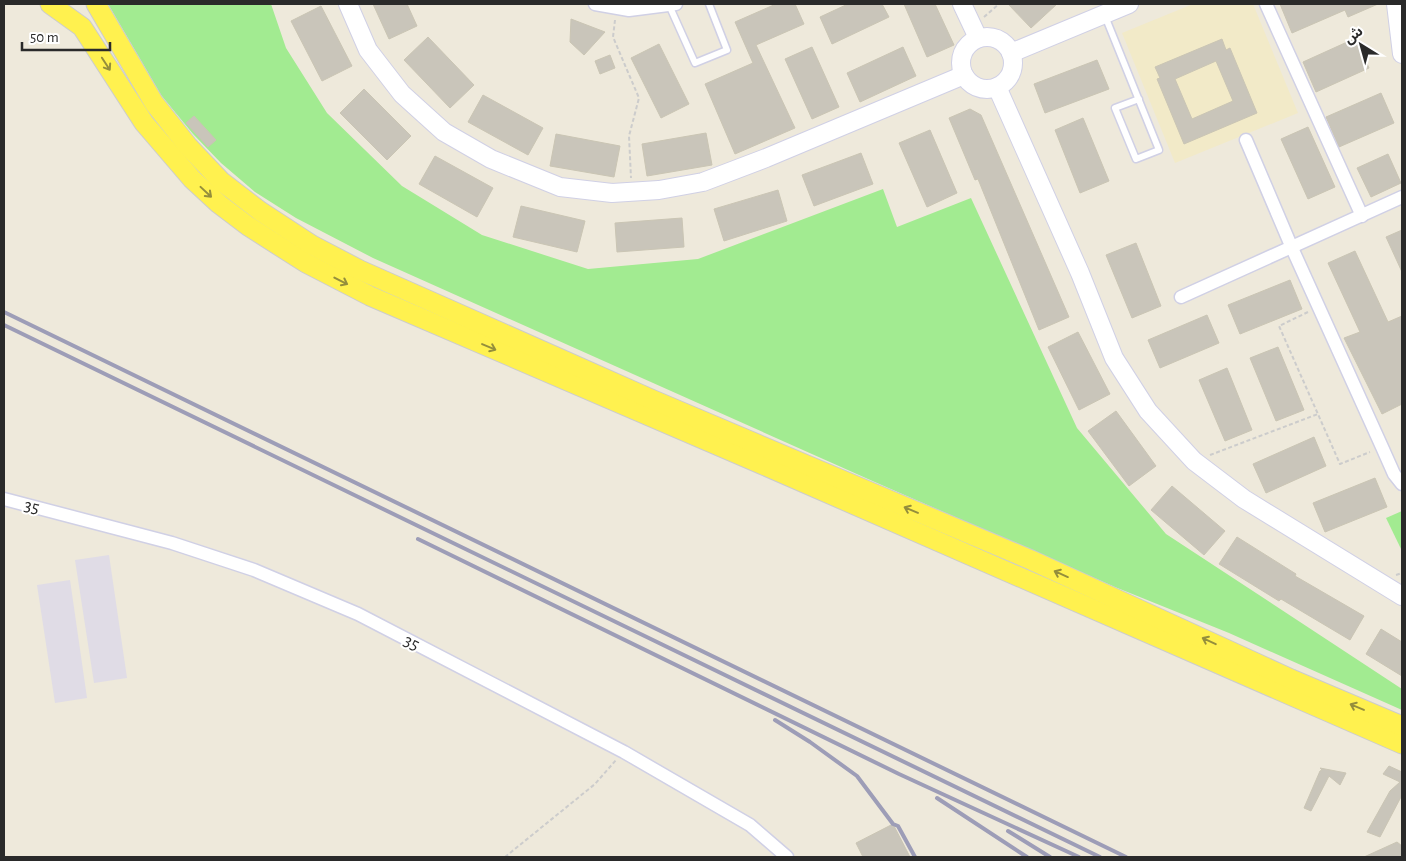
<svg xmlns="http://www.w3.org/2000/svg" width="1406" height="861" viewBox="0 0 1406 861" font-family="'Alegreya Sans','Noto Sans Arabic',sans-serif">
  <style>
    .industrial { fill: #e0dce6 }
    .education { fill: #f2eac8 }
    .green { fill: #a2eb91 }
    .building { fill: #c9c5ba; stroke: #cac5b4; fill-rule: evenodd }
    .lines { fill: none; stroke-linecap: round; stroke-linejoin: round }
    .lane-casing { stroke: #d0d0e5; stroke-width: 9 }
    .street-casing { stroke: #d0d0e5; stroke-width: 15 }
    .secondary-casing { stroke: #d0d0e5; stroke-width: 20 }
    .primary-casing { stroke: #ccc; stroke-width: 21 }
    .path { stroke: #ccc; stroke-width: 2; stroke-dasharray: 4 2.5; stroke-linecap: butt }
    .lane { stroke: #fff; stroke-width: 6 }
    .street { stroke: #fff; stroke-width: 12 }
    .secondary { stroke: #fff; stroke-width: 18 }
    .primary { stroke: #fff14f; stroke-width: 19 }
    .rail { stroke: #9d9db7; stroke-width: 4 }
    .oneway { stroke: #948e3c }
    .labels { text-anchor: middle; stroke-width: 4; stroke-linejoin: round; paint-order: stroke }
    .street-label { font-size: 18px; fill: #2a2a2a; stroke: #fff }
  </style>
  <rect width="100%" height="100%" fill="#eee9db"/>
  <g class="industrial">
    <polygon points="109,555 127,678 94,683 75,560"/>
    <polygon points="70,580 87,698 55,703 37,585"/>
  </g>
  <polygon class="education" points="1193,4 1253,4 1298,113 1175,163 1122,33"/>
  <g class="green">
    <polygon points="108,4 271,4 286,48 327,113 402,186 482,235 588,269 698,259 883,189 897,227 971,198 1077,428 1166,534 1402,689 1402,710 1229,633 1115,587 868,479 373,258 296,218 255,192 221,163 193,134 161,95"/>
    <polygon points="1402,511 1402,551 1386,518"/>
  </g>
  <g class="building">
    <polygon points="373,4 407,4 417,26 389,39"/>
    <polygon points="776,4 795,4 804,24 756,45 795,128 735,154 705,84 753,63 735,22"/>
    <polygon points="848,4 882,4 889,17 832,44 820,17"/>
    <polygon points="904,4 935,4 954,45 927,57"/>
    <polygon points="1008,4 1057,4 1031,28"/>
    <polygon points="1280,4 1378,4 1348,17 1345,10 1292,33"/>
    <polygon points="321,6 352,66 322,81 291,21"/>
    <polygon points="571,19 605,32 584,55 570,42"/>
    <polygon points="428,37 474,85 450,108 404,60"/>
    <polygon points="1356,38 1369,68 1316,92 1303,62"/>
    <path d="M1222,39L1226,50L1230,48L1257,113L1184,144L1157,79L1160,78L1155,67ZM1216,61L1233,101L1192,119L1175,79Z"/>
    <polygon points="659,44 689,104 661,118 631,58"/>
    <polygon points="812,47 839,107 812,119 785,59"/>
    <polygon points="903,47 916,76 860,102 847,73"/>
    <polygon points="610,55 615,68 600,74 595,61"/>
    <polygon points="1097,60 1109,89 1045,113 1034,84"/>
    <polygon points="364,89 411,136 387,160 340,113"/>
    <polygon points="1381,93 1394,123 1339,147 1326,117"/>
    <polygon points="483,95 543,128 528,155 468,122"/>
    <polygon points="970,109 981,115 1069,317 1039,330 978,179 975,180 949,118"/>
    <polygon points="194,116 216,140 208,147 186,123"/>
    <polygon points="1083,118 1109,181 1080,193 1055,130"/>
    <polygon points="1308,127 1335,187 1308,199 1281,139"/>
    <polygon points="930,130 957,193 927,207 899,143"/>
    <polygon points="706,133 712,165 647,176 642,144"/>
    <polygon points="556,134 620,146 614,177 550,166"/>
    <polygon points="861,153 873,184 814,206 802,175"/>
    <polygon points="1388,154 1401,183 1371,197 1357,168"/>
    <polygon points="435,156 493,188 477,217 419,184"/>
    <polygon points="778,190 787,221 724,241 714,209"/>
    <polygon points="521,206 585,221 577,252 513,237"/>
    <polygon points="682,218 684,247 617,252 615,223"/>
    <polygon points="1402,230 1402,272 1386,237"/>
    <polygon points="1136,243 1161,306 1132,318 1106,255"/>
    <polygon points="1355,251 1388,322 1402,316 1402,404 1382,414 1344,338 1360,332 1328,263"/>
    <polygon points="1290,280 1302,309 1240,334 1228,305"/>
    <polygon points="1207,315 1219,343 1160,368 1148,340"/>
    <polygon points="1078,332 1110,394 1079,410 1048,347"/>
    <polygon points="1278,347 1304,410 1276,421 1250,358"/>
    <polygon points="1227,368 1252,430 1225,441 1199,380"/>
    <polygon points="1116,411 1156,466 1129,486 1088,431"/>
    <polygon points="1314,437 1326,466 1266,493 1253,464"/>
    <polygon points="1375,478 1387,507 1325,532 1313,503"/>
    <polygon points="1172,486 1225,531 1204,555 1151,510"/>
    <polygon points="1237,537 1296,574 1295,576 1364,616 1350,640 1281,599 1279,601 1219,564"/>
    <polygon points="1381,629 1402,642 1402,676 1366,654"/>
    <polygon points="1389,766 1402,772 1402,795 1380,837 1367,832 1390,791 1400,782 1383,774"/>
    <polygon points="1320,768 1346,773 1340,785 1329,776 1311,811 1304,808 1320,771 1322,770"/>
    <polygon points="893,824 910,857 863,857 856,843"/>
    <polygon points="1397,842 1402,846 1402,857 1364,857"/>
  </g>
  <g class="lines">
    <defs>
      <g id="lane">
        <polyline points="669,5 695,63 727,50 709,4"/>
        <polyline points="1105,16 1159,150 1136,159 1115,108 1139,99"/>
      </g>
      <g id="street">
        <polyline points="595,4 629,10 676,4"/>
        <polyline points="1266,4 1362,216"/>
        <polyline points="1246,140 1292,248 1382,447 1394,474 1402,484"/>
        <polyline points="1181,297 1402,197"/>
        <polyline points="4,499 172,543 254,570 358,614 624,752 750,825 787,857"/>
      </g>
      <g id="secondary">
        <polyline points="348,4 368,50 402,94 444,132 491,159 560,187 612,193 659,190 703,182 766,158 964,75"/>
        <polyline points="962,4 978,38"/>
        <polyline points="1396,4 1402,54"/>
        <circle cx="987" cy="63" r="26"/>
        <polyline points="1011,53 1129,4"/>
        <polyline points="997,87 1080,273 1114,358 1148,411 1194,461 1244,499 1402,596"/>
      </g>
      <g id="primary">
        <polyline points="50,4 82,27 144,123 192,179 219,204 248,226 306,263 370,296 761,464 1402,744"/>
        <polyline points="96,4 154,103 188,146 221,181 260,211 312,245 360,270 651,399 1031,560 1291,679 1402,726"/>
      </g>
    </defs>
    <use href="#lane" class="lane-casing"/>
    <use href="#street" class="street-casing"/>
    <use href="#secondary" class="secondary-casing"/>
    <use href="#primary" class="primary-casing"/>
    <g class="path">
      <polyline points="984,17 999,4"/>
      <polyline points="615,20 613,37 639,98 629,136 631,178"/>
      <polyline points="1308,312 1279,326 1340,464 1370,452"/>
      <polyline points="1210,455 1318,414"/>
      <polyline points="1396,575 1402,573"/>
      <polyline points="505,857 595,784 616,760"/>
    </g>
    <use href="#lane" class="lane"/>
    <use href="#street" class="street"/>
    <use href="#secondary" class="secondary"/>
    <use href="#primary" class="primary"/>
    <g class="rail">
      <polyline points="4,312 1126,857"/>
      <polyline points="4,325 1100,857"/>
      <polyline points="418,539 899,774 1079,857"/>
      <polyline points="775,720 810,742 857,776 893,824 898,826 915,857"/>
      <polyline points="937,798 1027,857"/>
      <polyline points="1008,831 1050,857"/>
    </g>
  </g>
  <defs><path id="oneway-shaft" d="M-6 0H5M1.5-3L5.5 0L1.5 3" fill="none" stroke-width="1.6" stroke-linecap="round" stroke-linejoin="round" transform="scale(1.25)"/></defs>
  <g class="oneway">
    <use href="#oneway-shaft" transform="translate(106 64) rotate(57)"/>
    <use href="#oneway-shaft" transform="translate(206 192) rotate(43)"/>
    <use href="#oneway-shaft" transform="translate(341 281) rotate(27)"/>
    <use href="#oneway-shaft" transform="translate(489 347) rotate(23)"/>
    <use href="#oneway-shaft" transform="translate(911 510) rotate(-157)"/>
    <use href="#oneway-shaft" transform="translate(1061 574) rotate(-156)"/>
    <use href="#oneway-shaft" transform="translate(1209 641) rotate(-155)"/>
    <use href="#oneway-shaft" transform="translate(1357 707) rotate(-157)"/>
  </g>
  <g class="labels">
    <g class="street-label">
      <text transform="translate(32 506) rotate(14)" y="6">35</text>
      <text transform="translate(412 642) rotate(27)" y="6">35</text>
    </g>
  </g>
  <rect width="1406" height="861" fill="none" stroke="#2a2a2a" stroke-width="10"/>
  <g transform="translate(1361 45) rotate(323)" stroke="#ffffff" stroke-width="4" paint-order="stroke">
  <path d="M0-4L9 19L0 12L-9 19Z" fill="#2a2a2a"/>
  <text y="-8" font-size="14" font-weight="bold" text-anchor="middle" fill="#2a2a2a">ش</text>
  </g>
  <path d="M22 42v8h88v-8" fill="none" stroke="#2a2a2a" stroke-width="2.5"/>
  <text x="30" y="42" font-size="15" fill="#2a2a2a" stroke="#ffffff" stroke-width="4" paint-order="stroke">50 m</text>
</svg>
